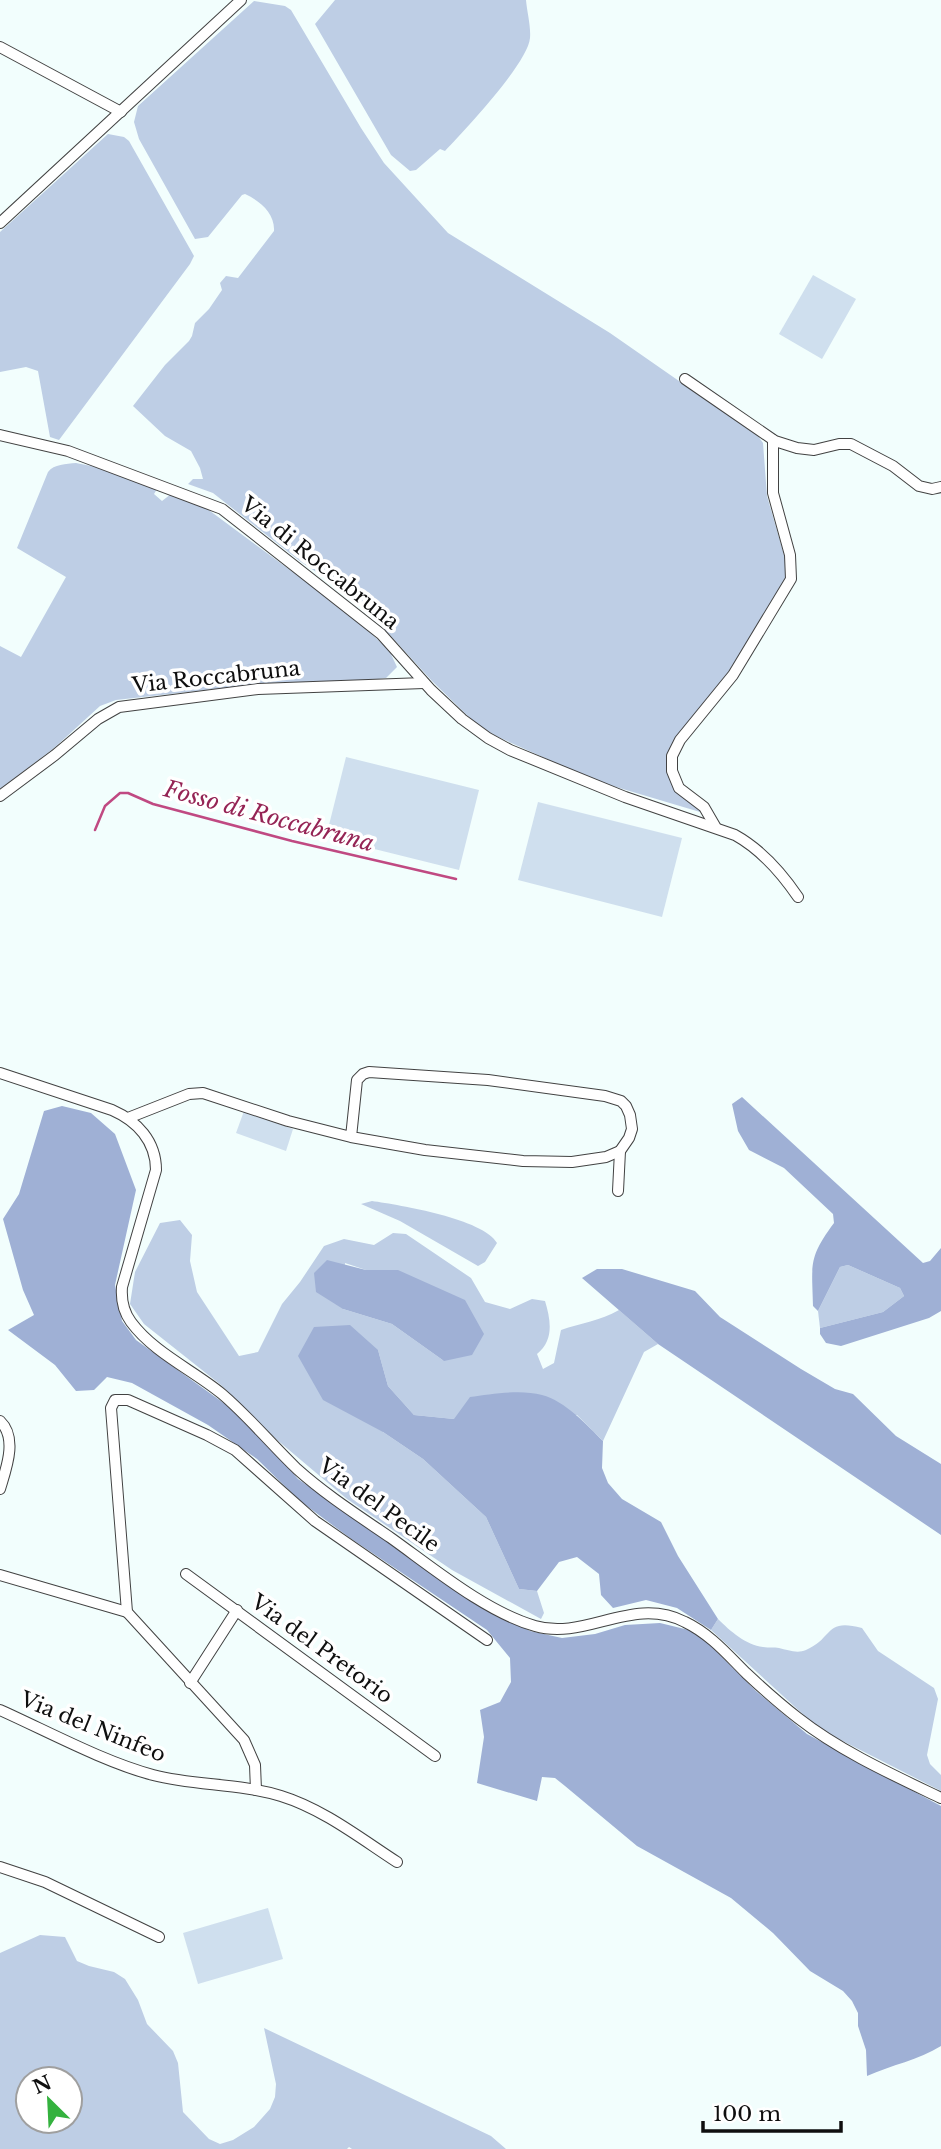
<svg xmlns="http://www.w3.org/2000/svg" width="941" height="2149" viewBox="0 0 941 2149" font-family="'Libre Baskerville',serif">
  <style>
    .green { fill: #becee5; fill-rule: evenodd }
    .forest { fill: #9fb0d5 }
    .pitch { fill: #cfdfee }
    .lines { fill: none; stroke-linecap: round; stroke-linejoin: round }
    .stream { stroke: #c04982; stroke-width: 2.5 }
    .minor-casing { stroke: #424242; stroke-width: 12 }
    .minor { stroke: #fff; stroke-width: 10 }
    .labels { text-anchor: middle; stroke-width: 7; stroke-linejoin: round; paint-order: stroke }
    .street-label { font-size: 21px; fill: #0f0f0f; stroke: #fff }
    .water-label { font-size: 23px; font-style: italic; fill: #952455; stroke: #fff }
  </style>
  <rect width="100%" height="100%" fill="#f2fefd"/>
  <g class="green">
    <path d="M335,0H526C527,12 531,26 530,38C528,63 464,131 445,151L440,149L416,170L410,171L391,155L315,24Z"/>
    <path d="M254,1L285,6L291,10L361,128L384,163L448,233L610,333L758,436L763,443L767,496L787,565L785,580L729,671L676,737L668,772L701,809L700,812L596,781L496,736L476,724L432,681L364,607L342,589L301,562L213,493L188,484L193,479H203L200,468L191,451L165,436L133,406L165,365L189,341L192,336L195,323L209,309L222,290L220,283L226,276L238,278L274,231C275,213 260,201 245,194L242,195L208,237L195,239L139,139L134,122L138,106Z"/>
    <polygon points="108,134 124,137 129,141 194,256 190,264 59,440 50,437 38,371 26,367 0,372 0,232"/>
    <path d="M76,463L96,467L157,489L154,494L162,501L171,494L206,508L351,615L389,650L397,667L386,678L371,680L269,683L116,700L100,706L53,749L0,789V646L21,657L66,577L17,548L48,472C54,464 66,464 76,463Z"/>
    <path d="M372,1201C400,1205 484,1219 497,1243L485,1262L478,1266L400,1221L361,1204Z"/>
    <path d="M180,1220L192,1235L190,1261L197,1292L239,1356L258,1352L282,1304L300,1282L324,1246L344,1239L374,1245L393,1233L406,1234L471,1278L485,1302L510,1309L532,1299L545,1301C551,1321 554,1340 537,1354L543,1369L554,1363L561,1330C581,1323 600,1321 619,1310L658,1344L644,1352L603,1441L577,1415L454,1419L414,1415L388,1386L378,1350L383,1432L423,1459L486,1517L519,1589L537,1591L544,1613L541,1619L452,1570L347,1499L276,1439L221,1385L144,1324L130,1304L135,1272L160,1223ZM345,1263L366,1270L444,1361L392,1324L343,1309Z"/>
    <polygon points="848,1265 900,1288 904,1296 883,1312 820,1328 818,1311 840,1267"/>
    <path d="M718,1619C730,1631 746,1645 763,1647C769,1648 774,1647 779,1648C788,1650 797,1654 806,1650C834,1638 824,1618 862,1628L878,1651L934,1688L938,1699L927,1755L930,1764L941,1775V1791L819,1729L711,1630Z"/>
    <path d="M40,1935L65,1937L77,1961L89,1966L114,1972L125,1979L138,2000L147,2024L173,2051L178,2063L183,2112L209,2139L220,2144L233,2140L254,2127L270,2109L275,2097L276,2084L264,2028L491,2136L506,2149H352L349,2147L347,2149H0V1953ZM28,2079H70V2121H28Z"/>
  </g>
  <g class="forest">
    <path d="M742,1097L923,1263L930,1261L941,1248V1311L929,1318L841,1346L826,1343L820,1334V1328L883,1312L904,1296L900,1288L848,1265L840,1267L818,1311L813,1306C812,1264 808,1258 834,1223L833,1214L784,1168L749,1150L738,1131L732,1104Z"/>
    <path d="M62,1106L91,1113L115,1134L136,1190L115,1285L122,1321L136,1340L225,1404L268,1444L298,1479L483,1607L530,1631L562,1638L595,1634L625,1625L660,1623L697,1632L756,1691L807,1734L941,1806V2046C919,2060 891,2065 867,2076L866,2050L858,2026V2013L852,2001L843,1991L810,1971L773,1933L731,1898L637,1846L565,1786L555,1778L542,1777L537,1801L477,1783L484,1737L480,1710L500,1702L511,1682L510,1658L487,1630L350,1538L300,1501L257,1459L208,1425L132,1383L107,1377L94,1390L76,1391L55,1365L8,1330L34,1315L23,1290L3,1219L19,1194L44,1111Z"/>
    <polygon points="327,1260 366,1270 398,1270 465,1300 484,1334 472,1355 444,1361 392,1324 343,1309 316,1292 314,1273"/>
    <polygon points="597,1269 622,1269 695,1291 720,1317 801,1369 835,1389 853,1394 896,1436 941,1464 941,1535 658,1344 582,1278"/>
    <path d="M350,1325L378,1350L388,1386L414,1415L454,1419L470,1397C491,1394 521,1389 542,1395C565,1401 587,1425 603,1441L602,1468L608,1483L622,1499L661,1522L678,1556L718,1619L711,1630L677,1608L646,1600L613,1608L601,1595L599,1574L577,1557L559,1562L537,1591L519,1589L486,1517L423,1459L383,1432L323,1400L298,1356L314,1327Z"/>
  </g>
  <g class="pitch">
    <polygon points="813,275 856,299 822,359 779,334"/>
    <polygon points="346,757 479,790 459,870 326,837"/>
    <polygon points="538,802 682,838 662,917 518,880"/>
    <polygon points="244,1111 293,1129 286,1151 236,1133"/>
    <polygon points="268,1908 283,1959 198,1984 183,1933"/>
  </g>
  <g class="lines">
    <polyline class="stream" points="95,830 105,806 120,793 128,793 153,804 292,841 456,879"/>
    <defs>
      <g id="minor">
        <polyline points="0,47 121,112"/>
        <polyline points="0,223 241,0"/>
        <polyline points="685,379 775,441 797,448 814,450 839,444 851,444 893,466 919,486 932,489 941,487"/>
        <path d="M0,435L68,451L222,509L381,634L431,690L462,719L488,738L510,750L625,797L735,835C762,850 781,872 798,897"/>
        <polyline points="0,796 55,755 98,719 119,707 258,689 424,683"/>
        <polyline points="715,826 704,807 679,788 672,771 672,756 680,740 733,675 791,579 790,555 773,493 773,440"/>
        <path d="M0,1073L112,1110C137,1121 156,1141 156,1170L122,1287C121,1300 123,1311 131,1322C154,1353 193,1370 222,1394C249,1417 272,1445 297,1469C326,1495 359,1516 391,1538C433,1568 486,1612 535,1626C586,1641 632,1595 685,1622C710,1634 727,1654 746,1673C762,1688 780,1704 798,1718C840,1751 893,1775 941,1798"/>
        <polyline points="128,1118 189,1094 203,1093 288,1121 351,1137 425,1150 523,1161 572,1162 606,1157 620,1151 629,1138 632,1129 630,1115 626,1106 621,1101 605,1096 488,1080 369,1072 363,1074 357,1080 351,1137"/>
        <polyline points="618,1191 620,1151"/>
        <path d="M0,1421C18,1438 6,1469 0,1489"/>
        <polyline points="186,1574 435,1756"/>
        <polyline points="0,1575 127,1612"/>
        <polyline points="190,1683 237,1610"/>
        <path d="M0,1710C47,1731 104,1762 153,1775C195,1786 239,1783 281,1796C323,1809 360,1838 397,1862"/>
        <polyline points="256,1790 255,1765 244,1740 127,1612 111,1408 115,1400 128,1400 207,1435 235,1450 315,1521 487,1640"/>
        <polyline points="0,1867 45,1882 159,1937"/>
      </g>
    </defs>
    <use href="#minor" class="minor-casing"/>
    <use href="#minor" class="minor"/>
  </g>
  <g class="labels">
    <g class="street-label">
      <text transform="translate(320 563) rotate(39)" y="7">Via di Roccabruna</text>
      <text transform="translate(216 677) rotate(-6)" y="7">Via Roccabruna</text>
      <text transform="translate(379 1505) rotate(36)" y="7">Via del Pecile</text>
      <text transform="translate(322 1649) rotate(36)" y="7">Via del Pretorio</text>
      <text transform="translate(93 1727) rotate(22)" y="7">Via del Ninfeo</text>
    </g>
    <g class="water-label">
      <text transform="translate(269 816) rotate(15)" y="8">Fosso di Roccabruna</text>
    </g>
  </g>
  <g transform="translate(49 2100) rotate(336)"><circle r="33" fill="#ffffff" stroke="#9f9f9f" stroke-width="2"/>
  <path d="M0-5L12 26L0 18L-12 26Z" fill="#34b23e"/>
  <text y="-10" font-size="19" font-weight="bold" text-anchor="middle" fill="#0f0f0f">N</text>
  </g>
  <path d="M703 2121v10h138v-10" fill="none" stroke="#0f0f0f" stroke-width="3.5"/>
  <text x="713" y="2121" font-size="21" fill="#0f0f0f" stroke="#ffffff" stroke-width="5" paint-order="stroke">100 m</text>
</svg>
